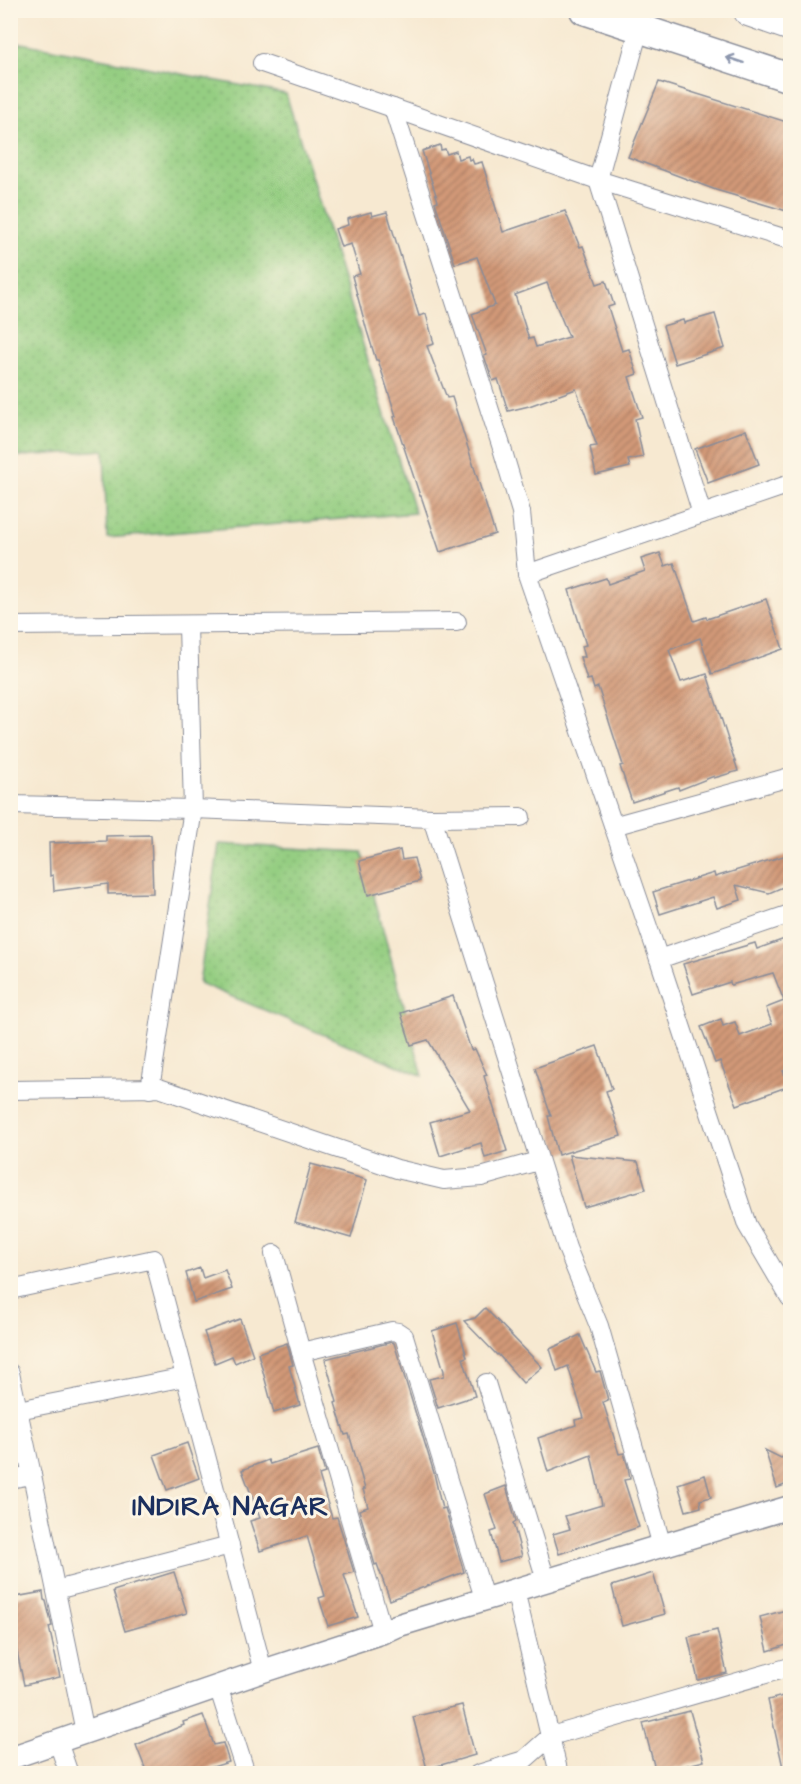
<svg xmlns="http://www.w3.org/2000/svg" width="801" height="1784" viewBox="0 0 801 1784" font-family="'Architects Daughter',sans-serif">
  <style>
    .park { fill: url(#park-dots); stroke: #587e70; stroke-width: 1.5 }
    .building { fill: url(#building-hatch); fill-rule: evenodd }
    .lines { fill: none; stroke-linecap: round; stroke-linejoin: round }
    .minor-casing { stroke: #898c98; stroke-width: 20 }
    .tertiary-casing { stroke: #898c98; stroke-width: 25 }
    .primary-casing { stroke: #898c98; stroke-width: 31 }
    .motorway-casing { stroke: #898c98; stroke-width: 35 }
    .minor { stroke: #fff; stroke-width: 18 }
    .tertiary { stroke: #fff; stroke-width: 22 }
    .primary { stroke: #fff; stroke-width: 28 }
    .motorway { stroke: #fff; stroke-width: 33 }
    .oneway { stroke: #8d97ae }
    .labels { text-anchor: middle; stroke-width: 6; stroke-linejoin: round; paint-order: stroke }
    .district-label { font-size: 27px; font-weight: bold; letter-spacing: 1.5px; fill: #1b2f5e; stroke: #fcf5e5 }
  </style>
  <defs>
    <pattern id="park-dots" width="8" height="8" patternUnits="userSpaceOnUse" patternTransform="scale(1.5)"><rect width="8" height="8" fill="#95ce82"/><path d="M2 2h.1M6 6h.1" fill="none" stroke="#80b173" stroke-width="1.8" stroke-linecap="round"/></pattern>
    <pattern id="building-hatch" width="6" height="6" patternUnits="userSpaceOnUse" patternTransform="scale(1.5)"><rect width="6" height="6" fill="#d29977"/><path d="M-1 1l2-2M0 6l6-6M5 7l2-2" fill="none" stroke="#aa7d65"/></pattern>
  </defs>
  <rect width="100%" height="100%" fill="#fcf5e5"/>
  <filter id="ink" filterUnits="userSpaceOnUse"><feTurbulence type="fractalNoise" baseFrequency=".0167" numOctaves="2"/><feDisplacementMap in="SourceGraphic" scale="12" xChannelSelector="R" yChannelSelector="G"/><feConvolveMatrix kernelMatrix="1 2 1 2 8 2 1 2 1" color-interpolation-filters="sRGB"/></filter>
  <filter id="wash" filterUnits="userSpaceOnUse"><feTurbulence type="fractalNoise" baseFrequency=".008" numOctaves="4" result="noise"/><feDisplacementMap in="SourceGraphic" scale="24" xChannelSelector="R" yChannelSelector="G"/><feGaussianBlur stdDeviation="1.35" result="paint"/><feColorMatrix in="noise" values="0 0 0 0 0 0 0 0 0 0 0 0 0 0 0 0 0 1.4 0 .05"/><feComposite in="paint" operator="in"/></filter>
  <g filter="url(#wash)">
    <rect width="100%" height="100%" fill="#f7e9d1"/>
    <g class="park">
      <polygon points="11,41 286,94 415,513 107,538 104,450 11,457"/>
      <polygon points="219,844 362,852 423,1076 199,983"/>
    </g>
    <g id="blocks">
      <g class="building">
        <polygon points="659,82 790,123 790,212 716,190 628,157"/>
        <path d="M440,145L441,150L445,149L447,154L456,151L458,159L468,156L469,160L472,159L474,164L482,162L503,232L565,211L580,247L583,246L597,284L606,281L614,305L608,307L622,351L629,349L637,374L629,377L642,417L635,419L643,457L628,460L630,467L596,475L590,447L597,446L576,389L529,406L508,411L498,379L493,381L488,367L484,356L487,355L472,314L495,305L477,257L455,264L435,202L438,201L422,151ZM547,283L569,337L536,347L533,338L529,339L515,295Z"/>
        <polygon points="371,212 372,216 387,212 419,316 426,314 434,344 427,346 447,398 452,397 495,534 440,552 421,496 420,496 394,417 396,416 378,360 376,360 367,331 352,276 360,274 351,244 341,247 335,229 348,225 347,219"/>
        <polygon points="715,314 725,348 675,364 663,326 683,320 684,323"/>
        <polygon points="746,430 759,464 708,483 695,449"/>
        <polygon points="660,553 665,566 674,563 694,621 706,617 707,619 766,599 783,649 712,674 700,638 669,650 681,682 707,674 738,771 714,778 714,776 679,790 678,787 632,802 620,766 623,765 598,687 594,689 591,679 587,680 580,657 585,657 582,646 586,645 569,590 606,578 608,584 645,571 641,559"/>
        <polygon points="151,835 153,893 108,894 108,884 54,891 53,875 50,876 49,843 106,841 106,836"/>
        <polygon points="400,850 402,860 414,858 420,881 368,895 359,861"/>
        <polygon points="790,854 790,884 769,893 736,885 741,900 717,908 713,897 660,914 653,892 714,873 715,877"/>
        <polygon points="790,937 790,1068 783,1071 789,1086 737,1105 720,1061 715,1063 701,1027 721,1019 723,1026 735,1022 740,1036 772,1024 766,1008 784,1001 773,973 731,985 730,982 693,994 683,964 755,943 757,949"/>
        <polygon points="453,996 471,1050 475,1049 487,1075 484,1076 507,1151 485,1158 481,1143 440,1156 430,1122 470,1110 428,1040 411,1045 401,1013"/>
        <polygon points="597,1046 612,1089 606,1091 621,1136 558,1155 548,1116 551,1116 535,1068"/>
        <polygon points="569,1155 638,1162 646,1189 584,1207"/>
        <polygon points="311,1164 367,1180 351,1238 295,1222"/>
        <polygon points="200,1268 203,1278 225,1270 232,1289 194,1302 186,1273"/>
        <polygon points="485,1308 542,1367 523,1383 498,1354 497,1355 464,1321 475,1318"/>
        <polygon points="240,1319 253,1355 235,1363 232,1356 215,1363 204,1332"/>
        <polygon points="457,1323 467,1357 463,1358 475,1396 438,1408 429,1379 444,1376 444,1371 432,1331"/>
        <polygon points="580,1335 596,1372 600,1371 608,1400 603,1402 619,1454 624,1453 628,1467 630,1479 624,1480 639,1527 559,1554 553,1534 570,1529 565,1516 602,1505 591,1455 548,1472 538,1438 576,1425 575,1420 584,1418 568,1366 557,1371 550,1349"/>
        <polygon points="392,1342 394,1343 434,1473 442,1509 445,1508 464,1572 390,1600 377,1564 375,1565 359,1510 368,1507 363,1489 365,1489 349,1434 345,1435 335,1403 337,1402 325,1359"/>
        <polygon points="287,1343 293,1365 289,1366 300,1405 274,1413 258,1353"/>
        <polygon points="187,1443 199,1478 167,1490 154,1455"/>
        <polygon points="318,1449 325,1473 319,1475 332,1518 337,1517 354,1572 344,1575 358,1617 328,1626 319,1598 325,1596 307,1536 260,1551 250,1521 260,1518 242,1470 268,1460 270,1464"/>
        <polygon points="765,1450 781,1458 790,1454 790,1483 777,1488"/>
        <polygon points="705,1475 711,1497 700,1500 701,1507 686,1511 678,1484"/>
        <polygon points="506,1486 516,1521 513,1523 522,1556 499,1562 491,1532 497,1530 485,1494"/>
        <polygon points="174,1572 187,1613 125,1631 113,1591"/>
        <polygon points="653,1573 665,1614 622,1626 612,1586"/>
        <polygon points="43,1592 44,1600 46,1601 52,1626 49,1627 60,1677 24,1685 15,1642 10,1642 10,1598"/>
        <polygon points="786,1610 790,1630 790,1644 768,1651 760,1617"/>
        <polygon points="717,1630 727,1673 698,1680 688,1637"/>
        <polygon points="790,1694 790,1771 784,1772 768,1700"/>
        <polygon points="462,1705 475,1755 427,1769 413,1717"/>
        <polygon points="690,1711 704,1761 656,1773 643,1723"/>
        <polygon points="203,1715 214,1745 223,1743 229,1762 193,1773 147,1773 136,1745 184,1725 183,1722"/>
      </g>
    </g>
  </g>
  <g filter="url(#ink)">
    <use href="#blocks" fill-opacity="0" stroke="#898c98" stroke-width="1.5"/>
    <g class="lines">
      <defs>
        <g id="minor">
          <polyline points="639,29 598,180 790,240"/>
          <polyline points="262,63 393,108"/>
          <polyline points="527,574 521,512 501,445 393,108 598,180 702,514"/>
          <polyline points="10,626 457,622"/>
          <polyline points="10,805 193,809 432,818 567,1248 599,1326 662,1546"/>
          <polyline points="432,818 521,817"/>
          <polyline points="613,826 790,777"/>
          <polyline points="790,914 659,959 747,1225 790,1298"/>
          <polyline points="659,959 527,574 790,484"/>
          <polyline points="150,1089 193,809 188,625"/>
          <polyline points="10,1090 159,1088 397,1169 444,1180 481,1177 538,1161"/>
          <polyline points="274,1254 301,1352 383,1632"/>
          <polyline points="10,1290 154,1259 263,1671"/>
          <polyline points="301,1352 392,1331 398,1332 404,1336 484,1598"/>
          <polyline points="10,1373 18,1410"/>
          <polyline points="486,1383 546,1580"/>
          <polyline points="32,1475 85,1732"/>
          <polyline points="10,1479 32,1475 18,1410 185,1377"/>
          <polyline points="56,1590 230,1545"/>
          <polyline points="515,1590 559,1774"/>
          <polyline points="218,1686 246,1774"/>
          <polyline points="58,1742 69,1774"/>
          <polyline points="478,1774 524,1760 551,1736 790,1667"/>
        </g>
        <polyline id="tertiary" points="10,1758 263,1671 383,1632 396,1626 790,1507"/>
        <polyline id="primary" points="584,10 790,78"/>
        <polyline id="motorway" points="750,10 790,24"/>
      </defs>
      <use href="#minor" class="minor-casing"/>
      <use href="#tertiary" class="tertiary-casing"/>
      <use href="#primary" class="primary-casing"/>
      <use href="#motorway" class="motorway-casing"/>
      <use href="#minor" class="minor"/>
      <use href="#tertiary" class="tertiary"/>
      <use href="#primary" class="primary"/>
      <use href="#motorway" class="motorway"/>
    </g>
    <defs><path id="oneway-shaft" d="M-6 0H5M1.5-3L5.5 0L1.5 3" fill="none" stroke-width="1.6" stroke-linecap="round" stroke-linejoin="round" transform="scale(1.5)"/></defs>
    <use class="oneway" href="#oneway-shaft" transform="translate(735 60) rotate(-162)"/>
  </g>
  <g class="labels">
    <g class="district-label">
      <text x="231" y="1515">INDIRA NAGAR</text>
    </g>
  </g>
  <rect width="801" height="1784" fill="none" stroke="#fcf5e5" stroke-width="36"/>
</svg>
